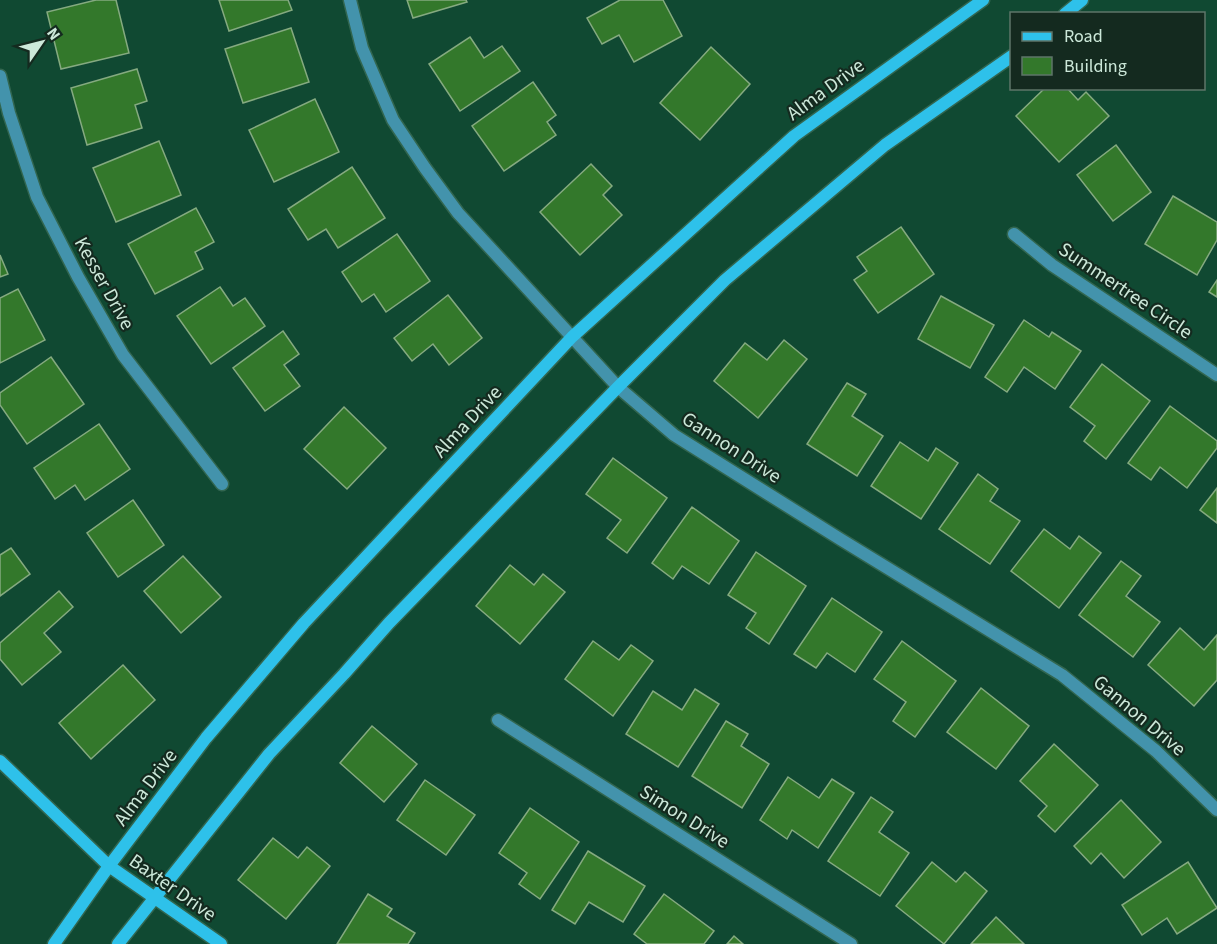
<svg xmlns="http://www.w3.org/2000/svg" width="1217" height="944" viewBox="0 0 1217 944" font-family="'Source Sans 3',sans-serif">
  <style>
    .building { fill: #33782b; stroke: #85aa80; stroke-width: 1.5 }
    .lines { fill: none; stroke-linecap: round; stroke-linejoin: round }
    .street-casing { stroke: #326650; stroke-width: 15 }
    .secondary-casing { stroke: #326650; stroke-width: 15 }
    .street { stroke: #4393ac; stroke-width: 12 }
    .secondary { stroke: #2ec1ea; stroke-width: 12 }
    .labels { text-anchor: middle; stroke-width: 4.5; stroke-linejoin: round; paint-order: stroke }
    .street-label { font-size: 20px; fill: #cce8d9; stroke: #142a1f }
  </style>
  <rect width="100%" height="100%" fill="#104932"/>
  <g class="building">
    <polygon points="96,0 116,0 129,53 61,69 47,12"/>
    <polygon points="219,0 288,0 292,10 229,31"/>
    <polygon points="407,0 466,0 467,2 413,18"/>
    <polygon points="620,0 663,0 682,36 634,62 619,35 602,44 587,18"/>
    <polygon points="291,28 309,82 243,103 225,49"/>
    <polygon points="470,37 484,58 502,46 520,71 460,111 429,64"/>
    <polygon points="711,47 750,84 700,140 660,103"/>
    <polygon points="137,69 147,101 135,105 142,128 87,145 71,88"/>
    <polygon points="533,82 556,115 547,122 556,135 504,171 472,126"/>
    <polygon points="1045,88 1067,88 1078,100 1086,92 1109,116 1059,162 1016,116"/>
    <polygon points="315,99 339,152 274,182 249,130"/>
    <polygon points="159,141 181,195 116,222 93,168"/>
    <polygon points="1116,145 1151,192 1113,221 1077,175"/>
    <polygon points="591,164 612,186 603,195 622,215 580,255 540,212"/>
    <polygon points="352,167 385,218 338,248 326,229 308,240 288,209"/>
    <polygon points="1173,196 1217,222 1217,240 1197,275 1145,244"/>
    <polygon points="196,208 214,242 195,252 203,269 155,294 128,244"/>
    <polygon points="901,227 934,274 878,313 854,280 867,271 857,257"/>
    <polygon points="397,234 430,281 386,312 374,294 362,302 342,272"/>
    <polygon points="0,255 8,274 0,277"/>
    <polygon points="1217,280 1217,297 1209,292"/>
    <polygon points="220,287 233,306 245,298 265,326 211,364 177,316"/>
    <polygon points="18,289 45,340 0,363 0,298"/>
    <polygon points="448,295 482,338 449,365 433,344 412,361 394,338"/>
    <polygon points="941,296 994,325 970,368 918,339"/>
    <polygon points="1024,320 1049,337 1052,332 1081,351 1055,389 1024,367 1007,392 985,377"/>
    <polygon points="283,331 299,354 284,365 300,386 265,411 233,368"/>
    <polygon points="784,340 807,359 758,418 714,381 745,343 767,360"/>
    <polygon points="51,357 84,404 27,444 0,405 0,393"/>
    <polygon points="1102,364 1150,401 1106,459 1084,441 1095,426 1070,407"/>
    <polygon points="847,383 866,394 852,416 883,436 857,476 807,444"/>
    <polygon points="1170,406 1217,441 1217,448 1187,488 1160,467 1151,480 1128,463"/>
    <polygon points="344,407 386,448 347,489 304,449"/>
    <polygon points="99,424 130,469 85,500 75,485 55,499 34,468"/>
    <polygon points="900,442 928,461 936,448 958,463 921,519 871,486"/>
    <polygon points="613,458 667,498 627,553 607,538 621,520 586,494"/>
    <polygon points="978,474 998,489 990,501 1020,521 990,564 939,529"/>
    <polygon points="1217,488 1217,523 1200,510"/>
    <polygon points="133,500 164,545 118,577 87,533"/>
    <polygon points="692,507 739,541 709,584 682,566 673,579 652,563"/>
    <polygon points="1044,529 1070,549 1079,536 1101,553 1059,608 1011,571"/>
    <polygon points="11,548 30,574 0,596 0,555"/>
    <polygon points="756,552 806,586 769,644 746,628 756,613 728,595"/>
    <polygon points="183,556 221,597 181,633 144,591"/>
    <polygon points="1121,561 1141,576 1126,596 1160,622 1133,657 1079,615"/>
    <polygon points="510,565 534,585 543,574 565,592 520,644 476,606"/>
    <polygon points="59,591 73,607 44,633 61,652 22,685 0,659 0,643"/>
    <polygon points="832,598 882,632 855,672 827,653 816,668 794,654"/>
    <polygon points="1180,628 1204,650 1217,635 1217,680 1194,706 1148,665"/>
    <polygon points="593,641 619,660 631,645 653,661 613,716 565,679"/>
    <polygon points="902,641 956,681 915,737 893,721 906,702 874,679"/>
    <polygon points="123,665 155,700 91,759 59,723"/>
    <polygon points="981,688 1029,726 996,769 947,732"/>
    <polygon points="695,689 719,704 678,767 626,734 653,691 682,710"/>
    <polygon points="726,721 748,734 741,746 769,764 742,808 692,776"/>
    <polygon points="372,726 417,764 384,802 340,763"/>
    <polygon points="1054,744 1098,785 1055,832 1038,816 1047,806 1020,781"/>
    <polygon points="788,777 819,798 832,779 854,793 818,848 792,830 787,839 760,820"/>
    <polygon points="425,780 475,815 446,855 397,820"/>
    <polygon points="871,797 893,812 879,832 909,853 880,896 828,861"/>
    <polygon points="1121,800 1161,842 1124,878 1101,853 1091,864 1074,846"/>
    <polygon points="530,808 579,842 540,899 519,884 527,873 499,853"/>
    <polygon points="273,838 298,858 307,847 330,866 286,919 238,880"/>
    <polygon points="588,851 645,886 623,922 589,902 575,924 552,910"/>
    <polygon points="932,862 956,882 965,872 987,891 944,944 896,906"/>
    <polygon points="1188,862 1217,908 1177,934 1167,918 1142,935 1122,905"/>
    <polygon points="368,894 392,909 387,916 415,933 408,944 337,944"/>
    <polygon points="664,894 714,931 704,944 647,944 634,934"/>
    <polygon points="996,917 1024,944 971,944"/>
    <polygon points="734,936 743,944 727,944"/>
  </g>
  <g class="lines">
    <defs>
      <g id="street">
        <polyline points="350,0 362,48 393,120 425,168 458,213 618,387 674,435 840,539 1062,675 1156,751 1217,810"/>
        <polyline points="0,76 9,113 37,197 78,277 123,355 222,484"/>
        <polyline points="1014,234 1052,265 1217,375"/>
        <polyline points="498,720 851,944"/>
      </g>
      <g id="secondary">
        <polyline points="1065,14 1082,0"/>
        <polyline points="0,761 109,866 221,944"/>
        <polyline points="54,944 109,866 206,738 304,623 572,337 794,136 983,0"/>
        <polyline points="118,944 269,754 344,674 389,623 618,387 725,280 885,145 1012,56"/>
      </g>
    </defs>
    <use href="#street" class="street-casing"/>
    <use href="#secondary" class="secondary-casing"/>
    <use href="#street" class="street"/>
    <use href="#secondary" class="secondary"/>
  </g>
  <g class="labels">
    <g class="street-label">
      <text transform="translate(825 89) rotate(-36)" y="7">Alma Drive</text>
      <text transform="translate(105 283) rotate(61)" y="7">Kesser Drive</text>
      <text transform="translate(1126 290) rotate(34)" y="7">Summertree Circle</text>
      <text transform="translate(467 421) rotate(-47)" y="7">Alma Drive</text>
      <text transform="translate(732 447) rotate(33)" y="7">Gannon Drive</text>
      <text transform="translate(1140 715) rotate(40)" y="7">Gannon Drive</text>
      <text transform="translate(145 787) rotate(-53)" y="7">Alma Drive</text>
      <text transform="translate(685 816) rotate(32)" y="7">Simon Drive</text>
      <text transform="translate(173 887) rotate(35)" y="7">Baxter Drive</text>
    </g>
  </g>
  <rect x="1010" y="12" width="195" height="78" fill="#142a1f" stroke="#5e7669" stroke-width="1.5"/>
  <rect x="1022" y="32" width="30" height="9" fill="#2ec1ea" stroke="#5e7669" stroke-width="1.5"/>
  <text x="1064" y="42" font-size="18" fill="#cce8d9">Road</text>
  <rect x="1022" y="57" width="30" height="18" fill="#33782b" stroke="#5e7669" stroke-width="1.5"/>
  <text x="1064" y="72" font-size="18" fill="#cce8d9">Building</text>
  <g transform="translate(42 42) rotate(55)" stroke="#142a1f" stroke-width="4.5" paint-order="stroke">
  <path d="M0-4.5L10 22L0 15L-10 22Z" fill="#cce8d9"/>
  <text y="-9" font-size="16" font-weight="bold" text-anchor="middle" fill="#cce8d9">N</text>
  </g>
</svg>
